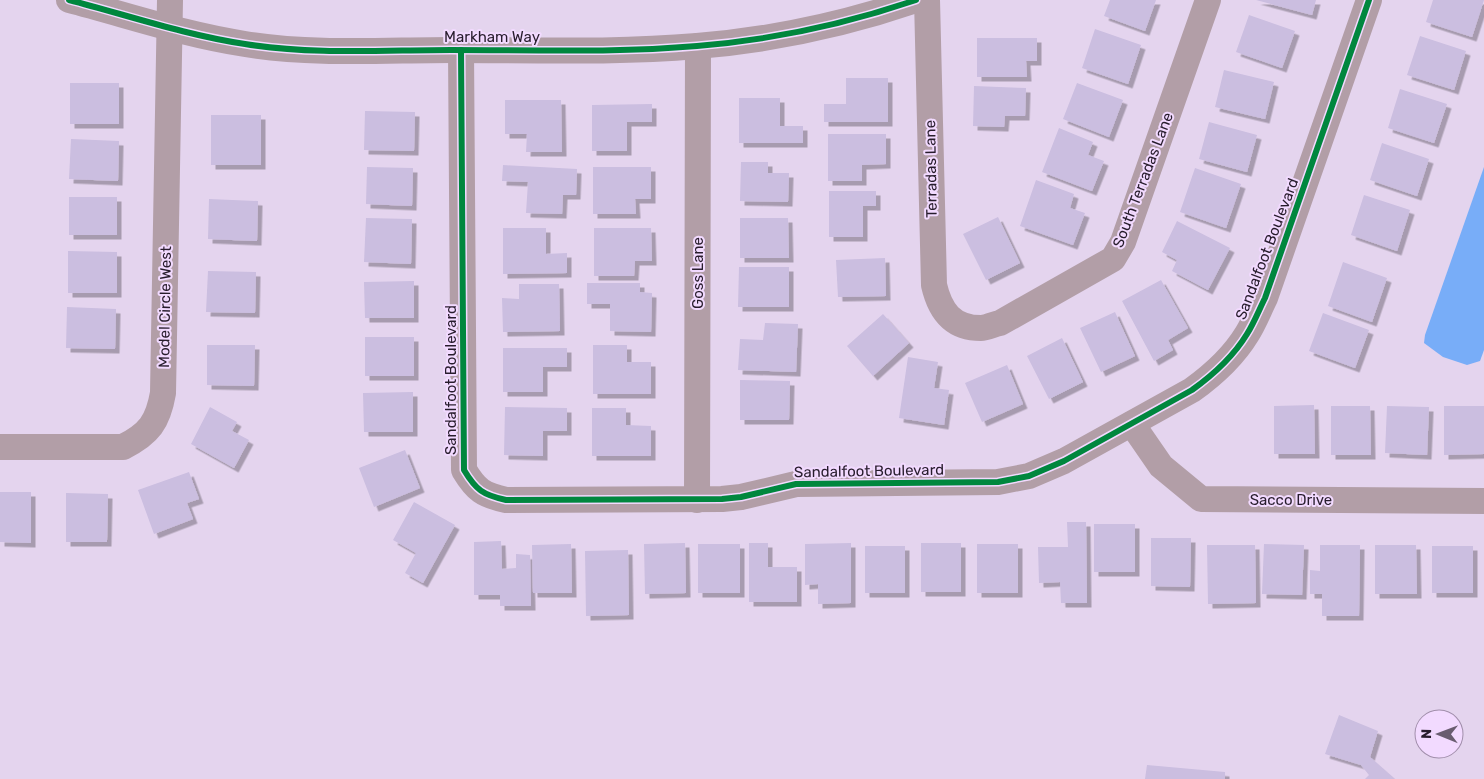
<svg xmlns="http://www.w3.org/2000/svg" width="1484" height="779" viewBox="0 0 1484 779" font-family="Rubik,sans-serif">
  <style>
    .water { fill: #78adf8 }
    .building { fill: #cbbee0; filter: url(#shadow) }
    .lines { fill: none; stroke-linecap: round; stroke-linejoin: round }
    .street { stroke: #b29ea7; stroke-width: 26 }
    .cycleway-casing { stroke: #f2daff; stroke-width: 9 }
    .cycleway { stroke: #00873e; stroke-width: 6 }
    .labels { text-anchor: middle; stroke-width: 4; stroke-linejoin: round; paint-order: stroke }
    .street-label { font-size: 15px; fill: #271c2c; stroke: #f2daff }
  </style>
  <defs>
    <filter id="shadow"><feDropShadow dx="4.5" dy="4.5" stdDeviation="0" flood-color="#0004"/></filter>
  </defs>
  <rect width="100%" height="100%" fill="#e4d4ee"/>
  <polygon class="water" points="1484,167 1484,350 1480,361 1467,365 1443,357 1424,343 1425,335"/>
  <g class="building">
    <polygon points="1110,0 1156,0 1145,31 1104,16"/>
    <polygon points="1256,0 1316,0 1312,15"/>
    <polygon points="1433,0 1484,0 1472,37 1426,22"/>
    <polygon points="1249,15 1295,31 1282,68 1236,52"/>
    <polygon points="1095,29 1141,45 1128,84 1082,68"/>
    <polygon points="1420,36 1466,51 1454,90 1407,75"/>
    <polygon points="977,38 1037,38 1037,61 1026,61 1027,77 977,77"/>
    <polygon points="1224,70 1274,82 1265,119 1215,107"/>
    <polygon points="846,78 888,78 888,122 824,122 824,104 846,104"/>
    <rect x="70" y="83" width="49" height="41"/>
    <polygon points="1077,83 1123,100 1109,137 1063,119"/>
    <polygon points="974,86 1026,88 1025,116 1005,116 1004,127 973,126"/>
    <polygon points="1400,89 1447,104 1434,143 1388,128"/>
    <polygon points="739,98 780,98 780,126 803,126 803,143 739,143"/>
    <polygon points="505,100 561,100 562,152 526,152 527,134 505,134"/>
    <polygon points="652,104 652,122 627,122 627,151 592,151 592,105"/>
    <polygon points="365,111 415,112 414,151 364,150"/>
    <rect x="211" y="115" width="50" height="50"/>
    <polygon points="1209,122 1257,135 1247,172 1199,159"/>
    <polygon points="1059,128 1093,142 1088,155 1104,161 1092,191 1042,172"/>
    <polygon points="828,134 886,134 886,164 862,165 862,181 828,181"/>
    <polygon points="71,139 119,141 118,181 69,179"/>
    <polygon points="1382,143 1429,159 1417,196 1370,180"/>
    <polygon points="741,162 768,162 768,173 789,173 788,202 740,201"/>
    <polygon points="503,165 577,169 576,195 563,195 562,214 526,213 528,182 502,181"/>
    <polygon points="367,167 413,168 412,206 366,204"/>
    <polygon points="593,167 651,167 651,199 635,199 636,214 593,214"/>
    <polygon points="1195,168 1241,184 1226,228 1180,212"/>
    <polygon points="1036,180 1074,194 1070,208 1085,213 1073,245 1020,226"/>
    <polygon points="829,191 876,191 876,206 863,206 863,237 829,237"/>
    <polygon points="1364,195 1410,210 1397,251 1351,235"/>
    <rect x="69" y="197" width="48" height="38"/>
    <polygon points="209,199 258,201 257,241 208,239"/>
    <polygon points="998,217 1020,263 986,280 963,234"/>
    <polygon points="366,218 412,219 411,264 364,262"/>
    <polygon points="740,218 788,218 789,258 740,258"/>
    <polygon points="1177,221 1230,248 1208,290 1172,271 1177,260 1162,252"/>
    <polygon points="503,228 546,228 546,254 567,253 567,273 503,274"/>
    <polygon points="594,228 651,228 652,261 635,261 634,276 594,276"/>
    <polygon points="68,251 117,252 117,293 68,293"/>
    <polygon points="885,258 886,296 838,297 836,260"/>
    <polygon points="1343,262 1387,278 1372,322 1328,306"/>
    <polygon points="739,267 789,267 789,307 738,307"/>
    <polygon points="208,271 256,272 255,313 206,312"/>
    <polygon points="1161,280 1188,328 1168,340 1173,350 1154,361 1122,301"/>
    <polygon points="414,281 414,318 365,318 364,282"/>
    <polygon points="587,283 640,283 640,292 652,293 651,332 610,331 610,304 587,304"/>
    <polygon points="519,284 559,284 560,331 503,332 502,298 519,299"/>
    <polygon points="67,307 116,309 115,349 66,348"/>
    <polygon points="1115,312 1135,356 1101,372 1080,328"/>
    <polygon points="1323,313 1369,330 1355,368 1309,351"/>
    <polygon points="883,314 909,343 873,376 847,346"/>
    <polygon points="765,323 798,324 796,372 738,370 740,339 763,340"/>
    <rect x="365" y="337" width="49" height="39"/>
    <polygon points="1062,338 1083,382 1049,399 1027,356"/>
    <polygon points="207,345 255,345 254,386 207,385"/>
    <polygon points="593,345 627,345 627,362 651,362 651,394 593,394"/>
    <polygon points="503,348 567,348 567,367 543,367 543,392 503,392"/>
    <polygon points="908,357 938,362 934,388 949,390 944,425 899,418"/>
    <polygon points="1007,365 1023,404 982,422 965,383"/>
    <polygon points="740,380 790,381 789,420 740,420"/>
    <polygon points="413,392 413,432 364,432 363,393"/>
    <polygon points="1314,405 1315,454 1274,454 1274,406"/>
    <polygon points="1331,406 1370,406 1371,455 1331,455"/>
    <polygon points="1387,406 1429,407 1427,455 1385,453"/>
    <polygon points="1444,406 1484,406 1484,454 1444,455"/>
    <polygon points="210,407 237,422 232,431 249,440 234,468 191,444"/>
    <polygon points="505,407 567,408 567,431 543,431 543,456 504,455"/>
    <polygon points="592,408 626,408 626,425 651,426 651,456 592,456"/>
    <polygon points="405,450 420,488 374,507 359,468"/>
    <polygon points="189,472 199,499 187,503 193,519 154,534 138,490"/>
    <polygon points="0,492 31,492 31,543 0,542"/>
    <polygon points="66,493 108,494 107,542 66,542"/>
    <polygon points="414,502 455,525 423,583 405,573 416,553 393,540"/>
    <polygon points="1067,522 1086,522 1087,603 1061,603 1060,582 1039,583 1038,547 1068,547"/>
    <rect x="1094" y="524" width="41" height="48"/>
    <polygon points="1151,538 1191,538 1190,587 1151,586"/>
    <polygon points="501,541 502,569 516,568 516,554 530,555 531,606 500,606 500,595 474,595 474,542"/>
    <polygon points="685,543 686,593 645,594 644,544"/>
    <polygon points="749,543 768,543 768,567 797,567 797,602 749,602"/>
    <polygon points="851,543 851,603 818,604 818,584 805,585 805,544"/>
    <rect x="921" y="543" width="40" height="49"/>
    <polygon points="571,544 572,593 533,593 532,545"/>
    <rect x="698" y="544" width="42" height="49"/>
    <rect x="977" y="544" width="41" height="49"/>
    <polygon points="1264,544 1304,545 1302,595 1262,594"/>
    <polygon points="1207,545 1255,545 1256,603 1208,604"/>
    <polygon points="1320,545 1360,545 1359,616 1322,616 1322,594 1310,594 1310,570 1320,571"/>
    <polygon points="1375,545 1416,545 1417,594 1375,594"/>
    <rect x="865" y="546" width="40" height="47"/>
    <rect x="1432" y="546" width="41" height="47"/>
    <polygon points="628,550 629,615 586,616 585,551"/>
    <polygon points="1339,715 1378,731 1370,757 1395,779 1365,779 1369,775 1361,765 1325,754"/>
    <polygon points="1147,765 1225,772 1225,779 1145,779"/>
  </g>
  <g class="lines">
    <g class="street">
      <path d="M69,0C127,15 185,35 245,44C313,55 383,50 451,50C533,50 616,53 697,46C771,40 846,24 916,0"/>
      <path d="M927,0L934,285C940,311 952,328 981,328C987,328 994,324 1000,323L1113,259L1123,242L1208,0"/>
      <path d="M461,50L464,470C476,490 483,495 506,500L722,499L741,497L796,484L998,482L1029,476L1064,461L1192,390C1213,375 1233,357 1247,334C1254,323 1259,310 1265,298L1369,0"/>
      <polyline points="1132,424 1161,466 1201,499 1484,501"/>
      <path d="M0,447H123C149,434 158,422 163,393L170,0"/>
      <polyline points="697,500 698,46"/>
    </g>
    <defs>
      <g id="cycleway">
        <path d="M69,0C127,15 185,35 245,44C313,55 383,50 451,50C533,50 616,53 697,46C771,40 846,24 916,0"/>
        <path d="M461,50L464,470C476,490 483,495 506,500L722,499L741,497L796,484L998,482L1029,476L1064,461L1192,390C1213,375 1233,357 1247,334C1254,323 1259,310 1265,298L1369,0"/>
      </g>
    </defs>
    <use href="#cycleway" class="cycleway-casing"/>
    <use href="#cycleway" class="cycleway"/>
  </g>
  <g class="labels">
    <g class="street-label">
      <text x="492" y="42">Markham Way</text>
      <text transform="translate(931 169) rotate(-91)" y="5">Terradas Lane</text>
      <text transform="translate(1143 180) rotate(-69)" y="5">South Terradas Lane</text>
      <text transform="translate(1267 249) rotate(-69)" y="5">Sandalfoot Boulevard</text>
      <text transform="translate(698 273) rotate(-90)" y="5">Goss Lane</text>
      <text transform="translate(165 307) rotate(-89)" y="5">Model Circle West</text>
      <text transform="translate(451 380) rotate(-90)" y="5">Sandalfoot Boulevard</text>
      <text transform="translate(869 471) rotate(-1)" y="5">Sandalfoot Boulevard</text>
      <text x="1291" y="505">Sacco Drive</text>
    </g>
  </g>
  <g transform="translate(1439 734) rotate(271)"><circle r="24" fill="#f2daff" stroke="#a18eab"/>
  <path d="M0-4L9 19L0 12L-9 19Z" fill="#695c70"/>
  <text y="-8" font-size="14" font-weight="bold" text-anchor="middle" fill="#271c2c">N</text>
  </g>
</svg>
